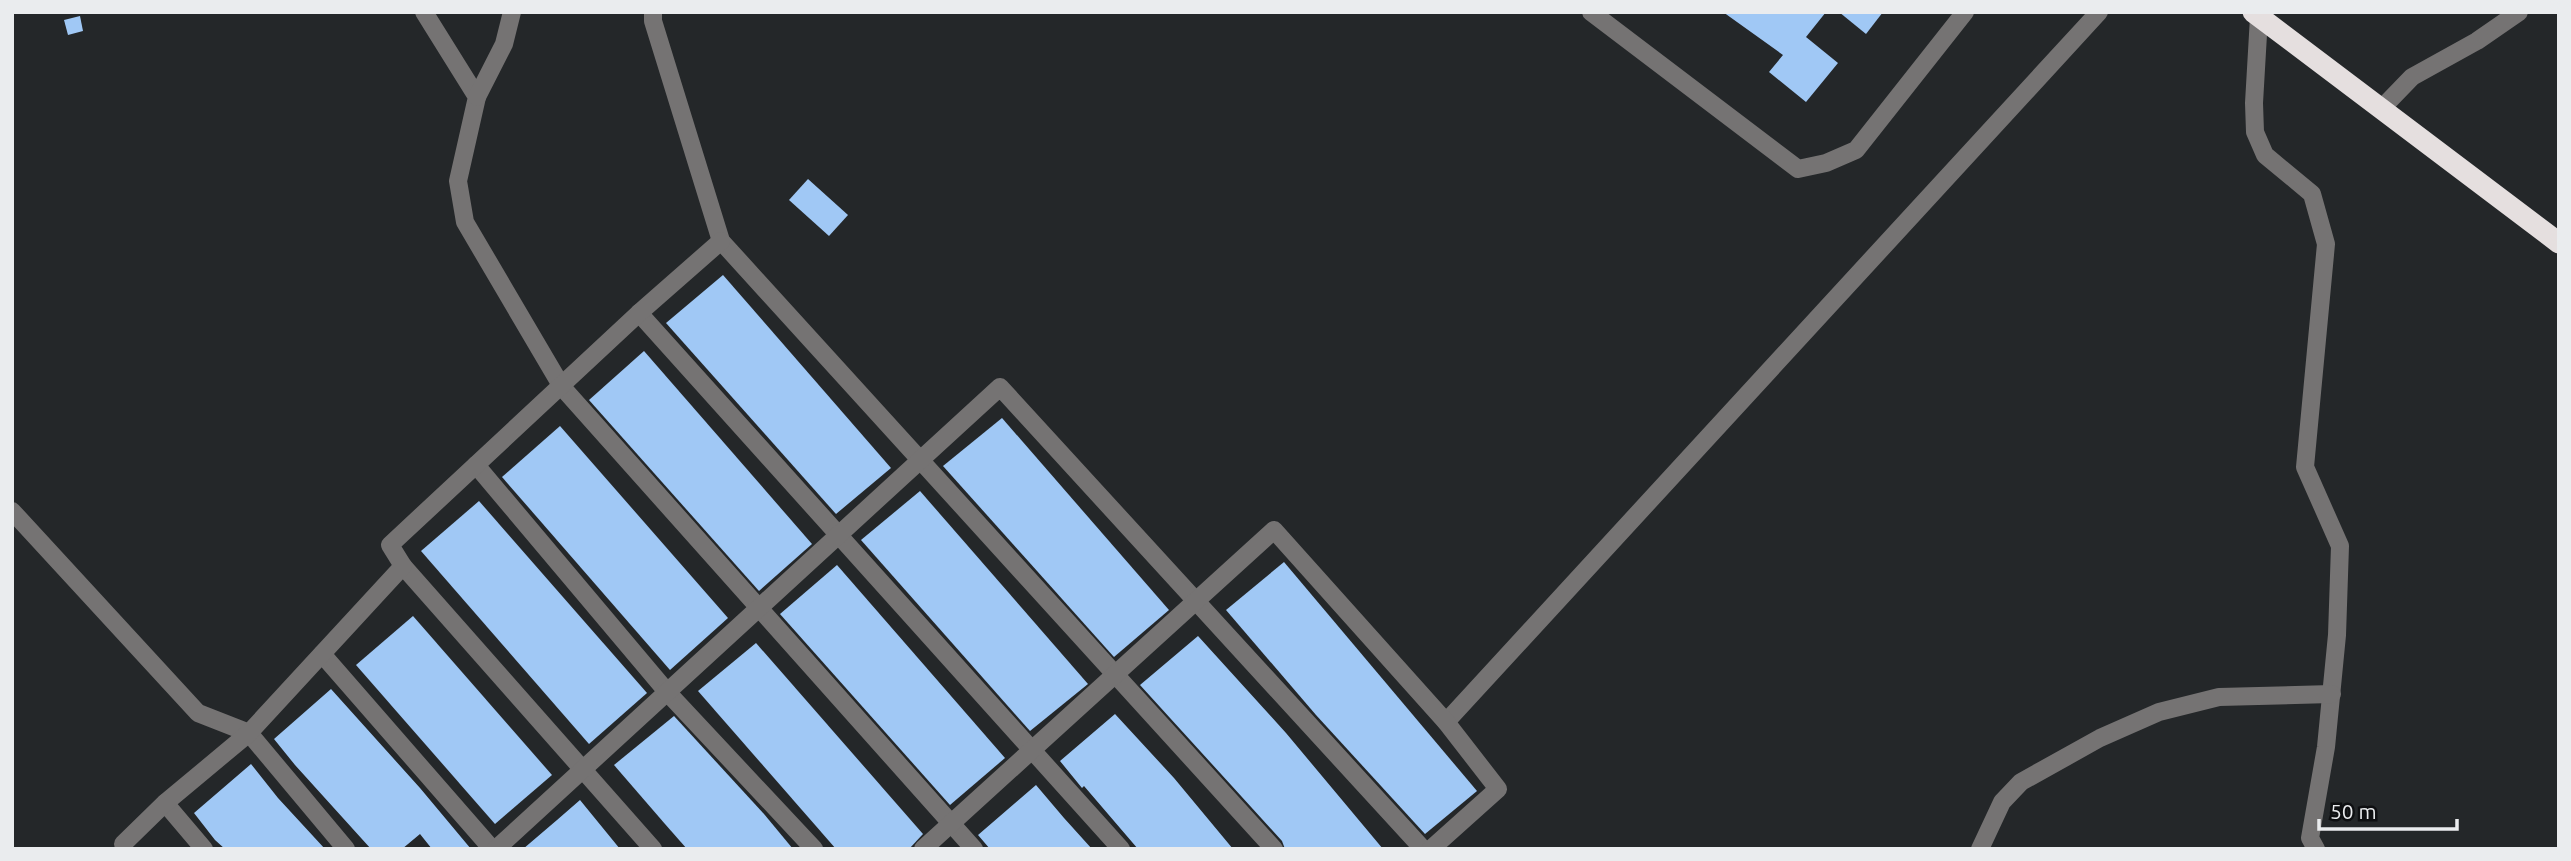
<svg xmlns="http://www.w3.org/2000/svg" width="2571" height="861" viewBox="0 0 2571 861" font-family="Ubuntu,sans-serif">
  <style>
    .building { fill: #a0c8f5 }
    .lines { fill: none; stroke-linecap: round; stroke-linejoin: round }
    .minor { stroke: #757373; stroke-width: 18 }
    .highway { stroke: #e5dfdf; stroke-width: 21 }
  </style>
  <rect width="100%" height="100%" fill="#242729"/>
  <g class="building">
    <polygon points="1723,12 1826,12 1806,37 1838,63 1806,102 1769,72 1783,55"/>
    <polygon points="1839,12 1883,12 1866,34"/>
    <polygon points="80,16 83,31 68,35 64,20"/>
    <polygon points="808,179 848,215 829,236 789,200"/>
    <polygon points="723,275 891,468 836,514 666,323"/>
    <polygon points="644,351 812,544 759,591 589,400"/>
    <polygon points="1002,418 1169,610 1114,657 943,466"/>
    <polygon points="560,426 728,618 670,670 502,477"/>
    <polygon points="920,491 1088,684 1030,731 861,540"/>
    <polygon points="479,501 647,693 589,744 421,551"/>
    <polygon points="1284,562 1477,791 1425,834 1316,715 1226,610"/>
    <polygon points="837,565 1005,758 950,805 780,614"/>
    <polygon points="413,616 552,775 495,824 356,665"/>
    <polygon points="1198,636 1286,733 1383,849 1285,849 1282,841 1140,685"/>
    <polygon points="756,643 923,834 909,849 836,849 698,691"/>
    <polygon points="331,689 420,788 471,849 432,849 420,834 402,849 371,849 295,765 274,739"/>
    <polygon points="1115,714 1174,778 1233,849 1138,849 1084,786 1082,788 1060,761"/>
    <polygon points="674,716 764,814 793,849 687,849 665,824 614,765"/>
    <polygon points="251,764 278,798 325,849 225,849 215,840 194,813"/>
    <polygon points="1036,785 1064,818 1092,849 990,849 978,835"/>
    <polygon points="580,800 620,849 523,849 557,820"/>
  </g>
  <g class="lines">
    <g class="minor">
      <polyline points="424,12 477,97 458,181 465,222 562,387 974,849"/>
      <polyline points="653,12 653,21 721,241 1274,849"/>
      <polyline points="1591,12 1798,169 1826,163 1856,150 1965,12"/>
      <polyline points="2259,17 2254,103 2255,132 2265,155 2312,194 2326,244 2305,467 2340,546 2337,635 2326,747 2310,838 2316,849"/>
      <polyline points="477,97 504,44 512,12"/>
      <polyline points="2383,107 2412,77 2477,41 2519,12"/>
      <polyline points="639,313 1121,849"/>
      <polyline points="476,465 668,693 814,849"/>
      <polyline points="12,511 198,713 249,733 346,849"/>
      <polyline points="403,566 653,849"/>
      <polyline points="322,654 492,849"/>
      <polyline points="1446,722 2099,12"/>
      <polyline points="165,803 204,849"/>
      <polyline points="123,844 165,803 249,733 403,566 390,545 639,313 721,241"/>
      <polyline points="496,849 1000,387 1423,849"/>
      <polyline points="923,849 1274,530 1446,722 1498,789 1431,849"/>
      <polyline points="1980,849 2002,802 2021,782 2100,738 2159,712 2219,697 2332,694"/>
    </g>
    <polyline class="highway" points="2253,12 2559,243"/>
  </g>
  <rect width="2571" height="861" fill="none" stroke="#eaecee" stroke-width="28"/>
  <path d="M2319 819v10h138v-10" fill="none" stroke="#eaecee" stroke-width="3.5"/>
  <text x="2330" y="819" font-size="21" fill="#eaecee" stroke="#0e0f11" stroke-width="5" paint-order="stroke">50 m</text>
</svg>
